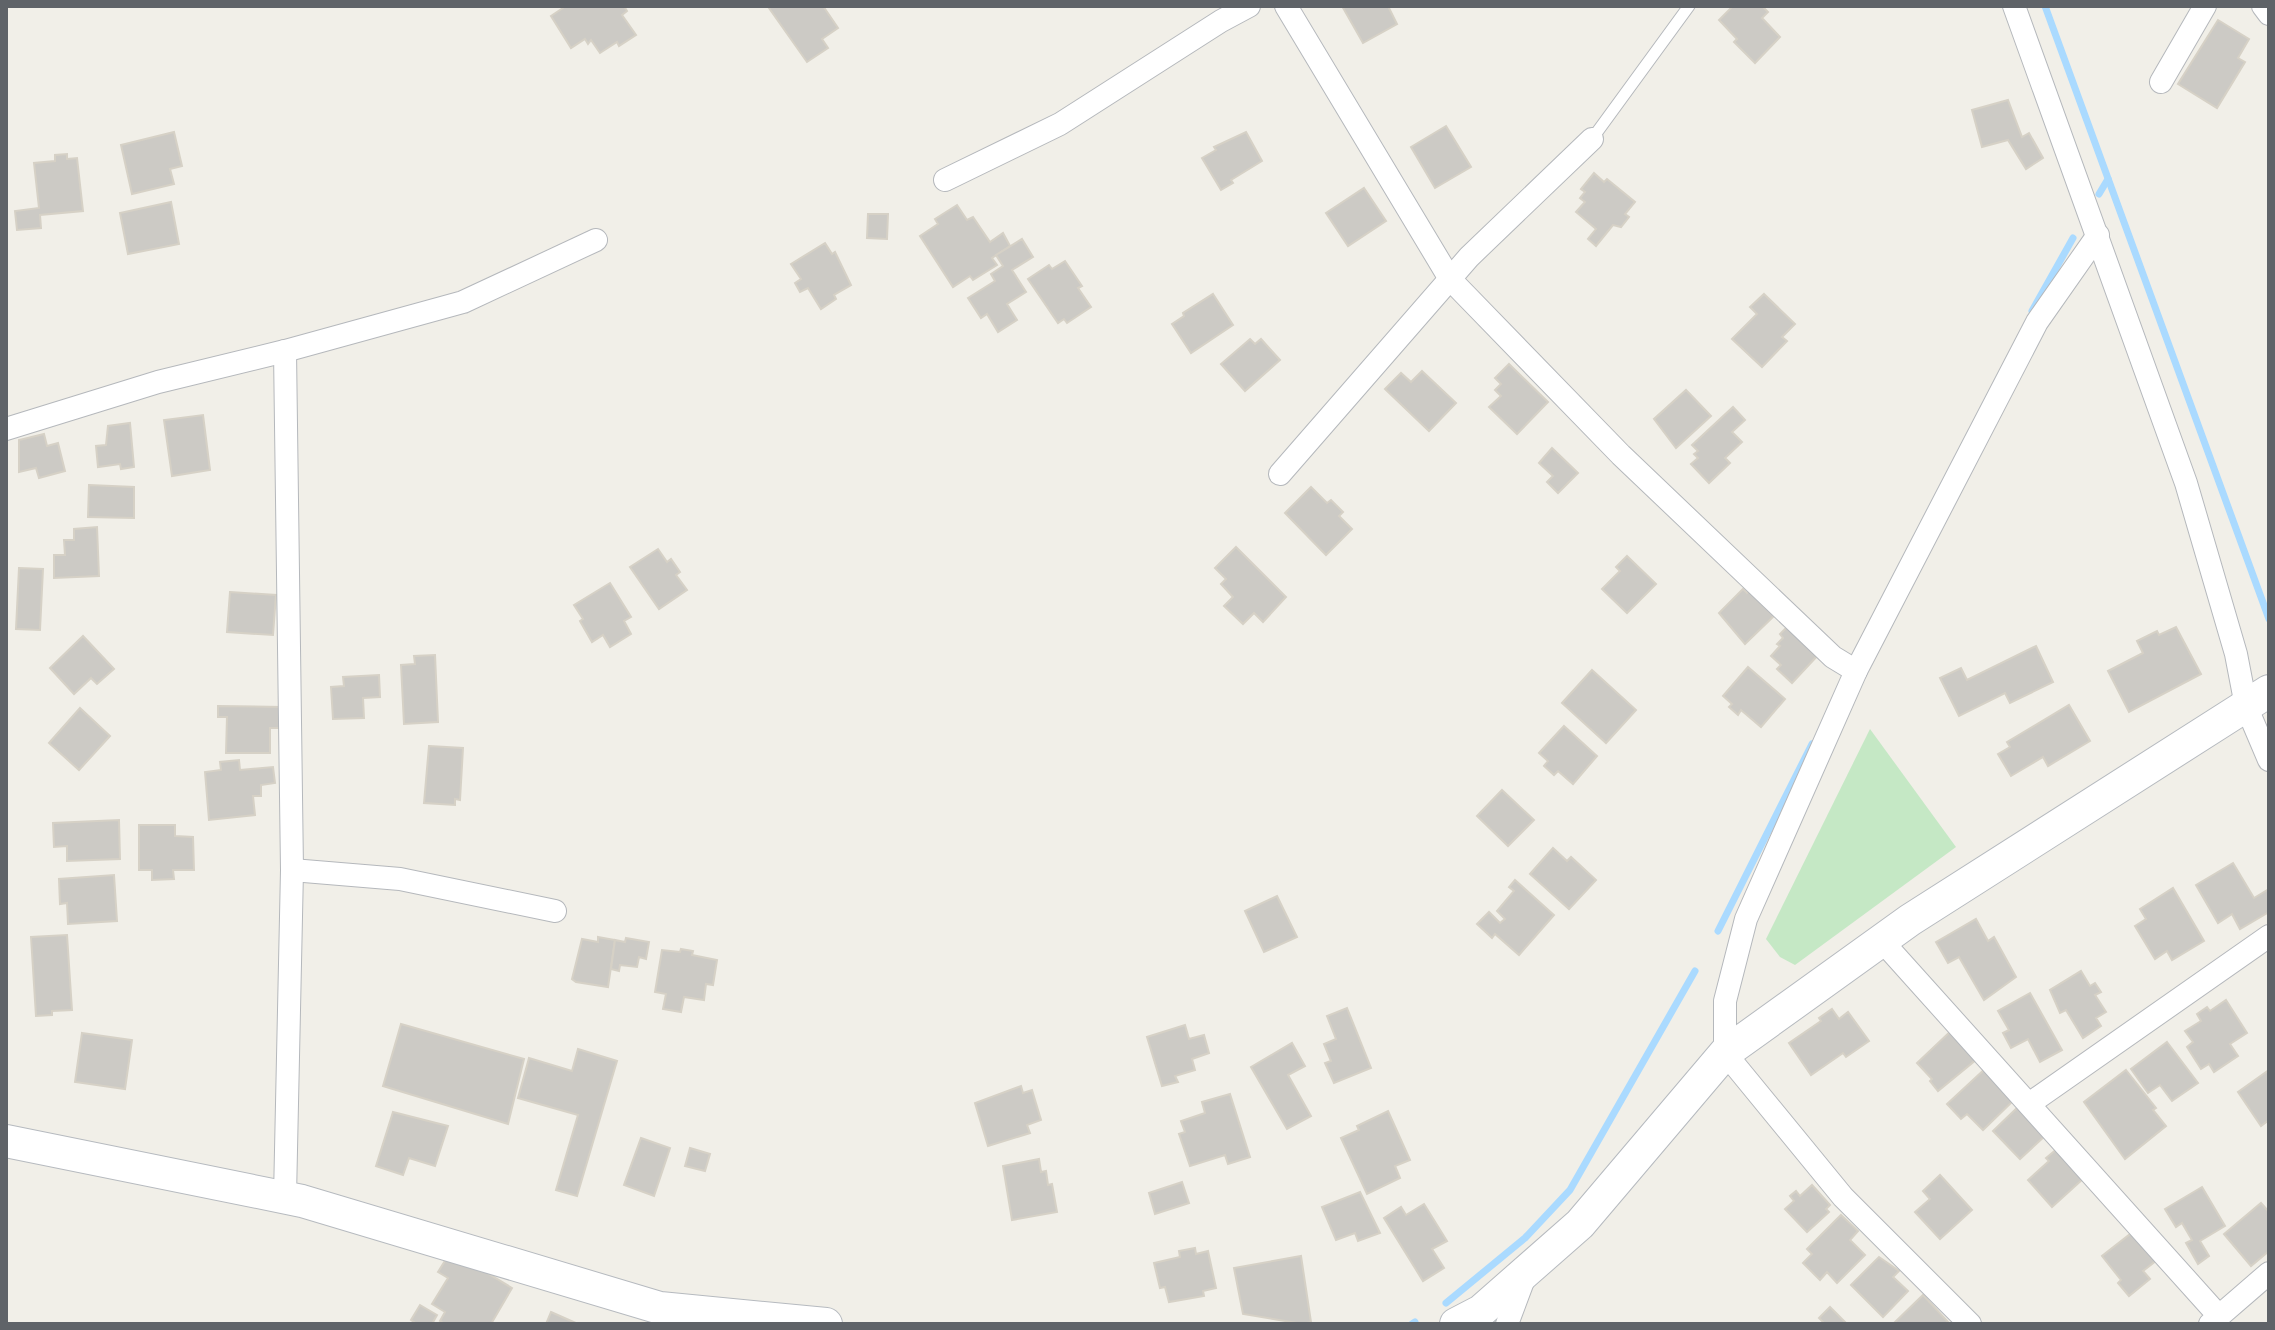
<svg xmlns="http://www.w3.org/2000/svg" width="2275" height="1330" viewBox="0 0 2275 1330" font-family="Overpass,sans-serif">
  <style>
    .green { fill: #c5e8c5 }
    .lines { fill: none; stroke-linecap: round; stroke-linejoin: round }
    .stream { stroke: #aadaff; stroke-width: 7 }
    .building { fill: #cccac5; stroke: #d6d1c6; stroke-width: 2 }
    .lane-casing { stroke: #b5b8bc; stroke-width: 13 }
    .street-casing { stroke: #b5b8bc; stroke-width: 24 }
    .secondary-casing { stroke: #b6babf; stroke-width: 34 }
    .lane { stroke: #fff; stroke-width: 11 }
    .street { stroke: #fff; stroke-width: 22 }
    .secondary { stroke: #fff; stroke-width: 32 }
  </style>
  <rect width="100%" height="100%" fill="#f1efe8"/>
  <polygon class="green" points="1870,729 1956,847 1795,965 1780,957 1766,939"/>
  <g class="lines">
    <g class="stream">
      <polyline points="2045,6 2269,619"/>
      <polyline points="2099,194 2108,179"/>
      <polyline points="2032,311 2073,238"/>
      <polyline points="1718,931 1812,744"/>
      <polyline points="1446,1303 1525,1238 1570,1190 1695,971"/>
      <polyline points="1412,1324 1415,1322"/>
    </g>
  </g>
  <g class="building">
    <polygon points="566,6 624,6 627,11 622,15 636,35 619,46 617,42 600,53 591,40 588,44 585,39 571,48 551,16"/>
    <polygon points="772,6 823,6 838,28 822,39 828,48 807,62 769,8"/>
    <polygon points="1342,6 1388,6 1397,24 1363,43"/>
    <polygon points="1733,6 1762,6 1768,12 1762,18 1780,37 1755,63 1734,42 1737,39 1719,20"/>
    <polygon points="2218,20 2249,39 2238,58 2245,62 2217,108 2178,84"/>
    <polygon points="2008,100 2022,137 2029,133 2043,158 2026,169 2008,140 1982,147 1972,110"/>
    <polygon points="1446,126 1471,167 1435,188 1411,147"/>
    <polygon points="174,132 182,166 170,169 174,184 132,194 121,145"/>
    <polygon points="1246,132 1262,161 1231,180 1233,183 1221,190 1202,158 1216,150 1214,147"/>
    <polygon points="67,154 67,159 77,158 83,211 40,215 41,228 17,230 15,211 39,208 34,163 55,161 55,155"/>
    <polygon points="1594,173 1604,182 1607,179 1635,202 1625,214 1629,217 1621,227 1613,225 1596,246 1588,239 1596,229 1576,212 1585,202 1580,198 1585,192 1581,189"/>
    <polygon points="1364,188 1386,221 1348,246 1326,213"/>
    <polygon points="171,202 179,244 128,254 120,213"/>
    <polygon points="957,205 967,220 973,217 990,242 1003,233 1010,246 992,258 997,265 973,280 970,276 953,287 920,236 938,224 935,219"/>
    <polygon points="868,214 888,214 887,239 867,238"/>
    <polygon points="1022,239 1033,257 1012,270 1026,292 1007,304 1017,320 998,332 987,314 981,318 968,298 995,281 991,274 1003,266 996,255"/>
    <polygon points="825,243 832,254 835,252 851,285 834,295 836,299 821,309 808,288 800,292 795,283 801,279 791,264"/>
    <polygon points="1065,261 1082,286 1078,288 1091,307 1067,323 1064,319 1058,323 1028,279 1049,265 1052,269"/>
    <polygon points="1213,294 1233,325 1191,353 1172,324 1184,316 1183,313"/>
    <polygon points="1764,294 1795,324 1782,337 1787,341 1762,367 1732,339 1757,314 1750,307"/>
    <polygon points="1250,339 1255,344 1261,339 1280,360 1245,391 1221,364"/>
    <polygon points="1509,364 1548,402 1517,434 1489,407 1501,396 1495,390 1501,384 1495,378"/>
    <polygon points="1422,371 1456,403 1429,431 1385,389 1401,373 1411,382"/>
    <polygon points="1686,390 1711,416 1676,448 1654,419"/>
    <polygon points="1733,407 1745,420 1732,432 1742,442 1725,458 1730,463 1709,483 1691,464 1698,458 1694,454 1698,451 1692,445"/>
    <polygon points="203,415 210,470 172,476 164,420"/>
    <polygon points="130,423 134,467 121,469 120,464 98,467 96,446 106,445 108,426"/>
    <polygon points="44,434 47,446 58,443 65,471 39,478 36,468 19,472 19,440"/>
    <polygon points="1552,448 1578,473 1558,493 1547,482 1553,476 1539,463"/>
    <polygon points="89,485 134,487 134,518 88,517"/>
    <polygon points="1311,487 1327,503 1331,500 1343,512 1339,516 1352,529 1326,555 1285,513"/>
    <polygon points="97,527 99,576 54,578 54,555 65,555 64,540 74,540 74,529"/>
    <polygon points="1236,547 1286,597 1263,622 1254,613 1243,624 1224,606 1233,597 1221,584 1226,579 1215,568"/>
    <polygon points="658,549 667,562 671,559 680,572 676,575 687,590 659,609 630,567"/>
    <polygon points="1627,556 1656,584 1627,613 1602,589 1620,571 1616,567"/>
    <polygon points="19,568 43,569 40,630 16,629"/>
    <polygon points="610,583 631,617 624,621 631,634 610,647 603,635 592,642 580,621 583,619 574,605"/>
    <polygon points="1743,589 1747,593 1751,590 1775,615 1745,644 1719,613"/>
    <polygon points="230,592 276,595 273,635 227,632"/>
    <polygon points="1789,625 1820,653 1792,683 1777,669 1781,665 1771,656 1780,646 1777,644 1783,638 1780,634"/>
    <polygon points="2176,627 2201,674 2129,712 2108,671 2143,653 2137,641 2157,631 2159,635"/>
    <polygon points="83,636 114,669 97,684 91,678 74,694 50,668"/>
    <polygon points="2036,646 2053,682 2010,703 2005,693 1959,716 1940,678 1961,668 1967,680"/>
    <polygon points="435,655 438,722 404,724 401,665 415,664 414,656"/>
    <polygon points="1748,667 1785,699 1761,727 1741,710 1738,715 1729,707 1732,704 1723,696"/>
    <polygon points="1592,670 1636,710 1606,743 1562,703"/>
    <polygon points="379,675 380,697 363,698 364,718 333,719 331,687 344,686 343,677"/>
    <polygon points="2069,705 2090,741 2048,766 2043,757 2011,776 1998,754 2010,747 2007,742"/>
    <polygon points="218,706 281,707 280,728 270,728 270,753 226,753 227,717 218,717"/>
    <polygon points="80,708 110,736 79,770 49,743"/>
    <polygon points="1564,726 1597,756 1573,784 1558,771 1554,775 1544,766 1548,761 1539,753"/>
    <polygon points="429,746 463,748 460,800 455,799 455,805 424,803"/>
    <polygon points="239,760 240,770 273,767 275,783 261,785 261,796 253,796 255,815 209,820 205,772 221,770 220,762"/>
    <polygon points="1502,790 1534,820 1508,846 1477,816"/>
    <polygon points="119,820 120,859 67,861 67,846 54,847 53,823"/>
    <polygon points="139,825 175,825 175,836 193,837 194,870 173,870 174,879 152,880 152,870 139,870"/>
    <polygon points="1553,848 1567,861 1571,857 1596,880 1569,909 1530,874"/>
    <polygon points="2233,863 2254,898 2269,889 2269,912 2240,929 2232,914 2218,923 2196,885"/>
    <polygon points="114,875 117,921 68,924 67,903 60,904 59,879"/>
    <polygon points="1515,880 1554,915 1519,955 1495,934 1492,938 1477,924 1489,912 1500,923 1505,919 1497,911 1514,891 1509,887"/>
    <polygon points="2173,888 2204,941 2172,960 2167,951 2155,959 2135,926 2146,919 2140,909"/>
    <polygon points="1277,896 1297,937 1264,952 1245,911"/>
    <polygon points="1976,919 1988,941 1994,937 2016,977 1984,1000 1959,957 1948,963 1936,942"/>
    <polygon points="67,935 72,1010 52,1011 52,1015 36,1016 31,937"/>
    <polygon points="598,937 615,940 608,987 576,982 572,979 582,939 598,942"/>
    <polygon points="626,938 649,942 646,959 639,957 637,967 620,965 619,971 611,969 615,940 625,942"/>
    <polygon points="681,949 693,951 692,955 717,960 713,985 706,984 704,1000 684,997 681,1012 663,1009 666,994 655,992 662,950 680,952"/>
    <polygon points="2081,971 2090,986 2095,983 2101,992 2095,995 2106,1012 2096,1018 2101,1026 2083,1038 2066,1010 2060,1013 2050,990"/>
    <polygon points="2030,993 2062,1050 2040,1062 2028,1039 2011,1048 2003,1033 2009,1030 1998,1011"/>
    <polygon points="2226,1000 2247,1033 2230,1044 2238,1056 2214,1072 2209,1064 2201,1069 2187,1047 2193,1042 2185,1031 2201,1021 2197,1014 2207,1007 2210,1011"/>
    <polygon points="1347,1008 1371,1068 1334,1083 1325,1063 1331,1061 1324,1044 1336,1039 1327,1016"/>
    <polygon points="1832,1009 1839,1019 1848,1012 1869,1041 1846,1057 1843,1053 1811,1075 1789,1043 1821,1021 1819,1018"/>
    <polygon points="401,1024 524,1059 508,1124 383,1086"/>
    <polygon points="1185,1025 1189,1039 1204,1035 1209,1053 1192,1059 1195,1070 1175,1076 1178,1082 1162,1086 1147,1037"/>
    <polygon points="1953,1029 1977,1059 1938,1091 1930,1081 1932,1079 1917,1063"/>
    <polygon points="82,1033 132,1040 125,1089 75,1082"/>
    <polygon points="2167,1042 2198,1083 2172,1101 2160,1085 2148,1093 2131,1069"/>
    <polygon points="1292,1043 1305,1066 1288,1075 1311,1116 1287,1129 1251,1067"/>
    <polygon points="578,1049 617,1061 577,1196 556,1190 578,1115 518,1098 529,1058 572,1071"/>
    <polygon points="1986,1068 2015,1099 1983,1130 1967,1114 1961,1119 1947,1104"/>
    <polygon points="2126,1070 2156,1108 2153,1110 2166,1126 2125,1159 2084,1102"/>
    <polygon points="2269,1070 2269,1120 2261,1126 2238,1092"/>
    <polygon points="1021,1086 1023,1093 1032,1090 1041,1120 1027,1125 1030,1133 988,1146 975,1103"/>
    <polygon points="1230,1094 1250,1157 1228,1164 1225,1155 1190,1166 1179,1134 1185,1132 1181,1121 1205,1113 1202,1102"/>
    <polygon points="2020,1105 2045,1136 2020,1159 1993,1131"/>
    <polygon points="1388,1111 1410,1160 1395,1166 1400,1178 1367,1194 1341,1138 1359,1130 1357,1126"/>
    <polygon points="393,1112 448,1126 435,1166 409,1158 403,1175 376,1166"/>
    <polygon points="641,1138 670,1148 654,1196 624,1185"/>
    <polygon points="690,1148 710,1154 705,1171 685,1166"/>
    <polygon points="2057,1149 2083,1179 2052,1207 2028,1180 2049,1161 2046,1158"/>
    <polygon points="1039,1159 1041,1172 1046,1171 1048,1185 1052,1184 1057,1212 1012,1220 1003,1166"/>
    <polygon points="1940,1175 1972,1210 1940,1239 1915,1212 1930,1199 1923,1191"/>
    <polygon points="1182,1182 1189,1203 1155,1214 1149,1193"/>
    <polygon points="1812,1185 1830,1205 1826,1209 1829,1212 1807,1232 1785,1209 1794,1201 1790,1196 1796,1191 1800,1196"/>
    <polygon points="2202,1187 2225,1226 2200,1241 2209,1256 2198,1264 2186,1243 2192,1240 2182,1223 2176,1227 2165,1209"/>
    <polygon points="1360,1192 1380,1233 1358,1241 1355,1233 1336,1240 1322,1207"/>
    <polygon points="2261,1203 2269,1212 2269,1251 2251,1266 2224,1234"/>
    <polygon points="1424,1204 1447,1241 1432,1249 1444,1268 1423,1281 1384,1218 1401,1207 1406,1215"/>
    <polygon points="1841,1215 1858,1231 1850,1240 1865,1255 1837,1283 1827,1272 1820,1280 1803,1263 1812,1254 1807,1249"/>
    <polygon points="2134,1231 2157,1260 2143,1271 2150,1279 2129,1296 2118,1283 2121,1280 2102,1256"/>
    <polygon points="1195,1248 1196,1254 1208,1251 1216,1288 1203,1291 1204,1296 1169,1302 1165,1287 1160,1288 1154,1263 1180,1257 1179,1251"/>
    <polygon points="451,1251 512,1288 491,1324 445,1324 440,1321 445,1312 432,1304 448,1278 438,1272"/>
    <polygon points="1301,1256 1311,1322 1303,1324 1243,1314 1234,1268"/>
    <polygon points="1879,1257 1899,1271 1893,1277 1908,1291 1883,1317 1851,1285"/>
    <polygon points="1923,1295 1948,1322 1946,1324 1893,1324"/>
    <polygon points="420,1305 437,1315 432,1324 417,1324 411,1320"/>
    <polygon points="1830,1307 1847,1324 1825,1324 1819,1318"/>
    <polygon points="551,1312 578,1324 546,1324"/>
  </g>
  <g class="lines">
    <defs>
      <polyline id="lane" points="1592,139 1689,6"/>
      <g id="street">
        <polyline points="1286,6 1450,279 1621,455 1833,657 1856,671"/>
        <polyline points="2014,6 2186,483 2236,654 2246,706 2269,760"/>
        <polyline points="2263,6 2269,14"/>
        <polyline points="2161,82 2205,6"/>
        <polyline points="945,180 1060,124 1221,21 1249,6"/>
        <polyline points="285,351 292,870 285,1197"/>
        <polyline points="6,429 158,382 285,351 463,302 596,240"/>
        <polyline points="1280,474 1469,257 1592,139"/>
        <polyline points="292,870 400,879 555,911"/>
        <polyline points="1882,941 2218,1315"/>
        <polyline points="2029,1104 2269,936"/>
        <polyline points="1507,1324 1525,1276"/>
        <polyline points="1970,1324 1843,1197 1725,1053 1725,1001 1746,919 1856,671 2037,322 2098,235"/>
        <polyline points="2210,1324 2269,1273"/>
      </g>
      <g id="secondary">
        <polyline points="6,1141 302,1201 660,1308 826,1324"/>
        <polyline points="1456,1324 1481,1311 1580,1224 1725,1053 1910,920 2269,691"/>
      </g>
    </defs>
    <use href="#lane" class="lane-casing"/>
    <use href="#street" class="street-casing"/>
    <use href="#secondary" class="secondary-casing"/>
    <use href="#lane" class="lane"/>
    <use href="#street" class="street"/>
    <use href="#secondary" class="secondary"/>
  </g>
  <rect width="2275" height="1330" fill="none" stroke="#5f6368" stroke-width="16"/>
</svg>
